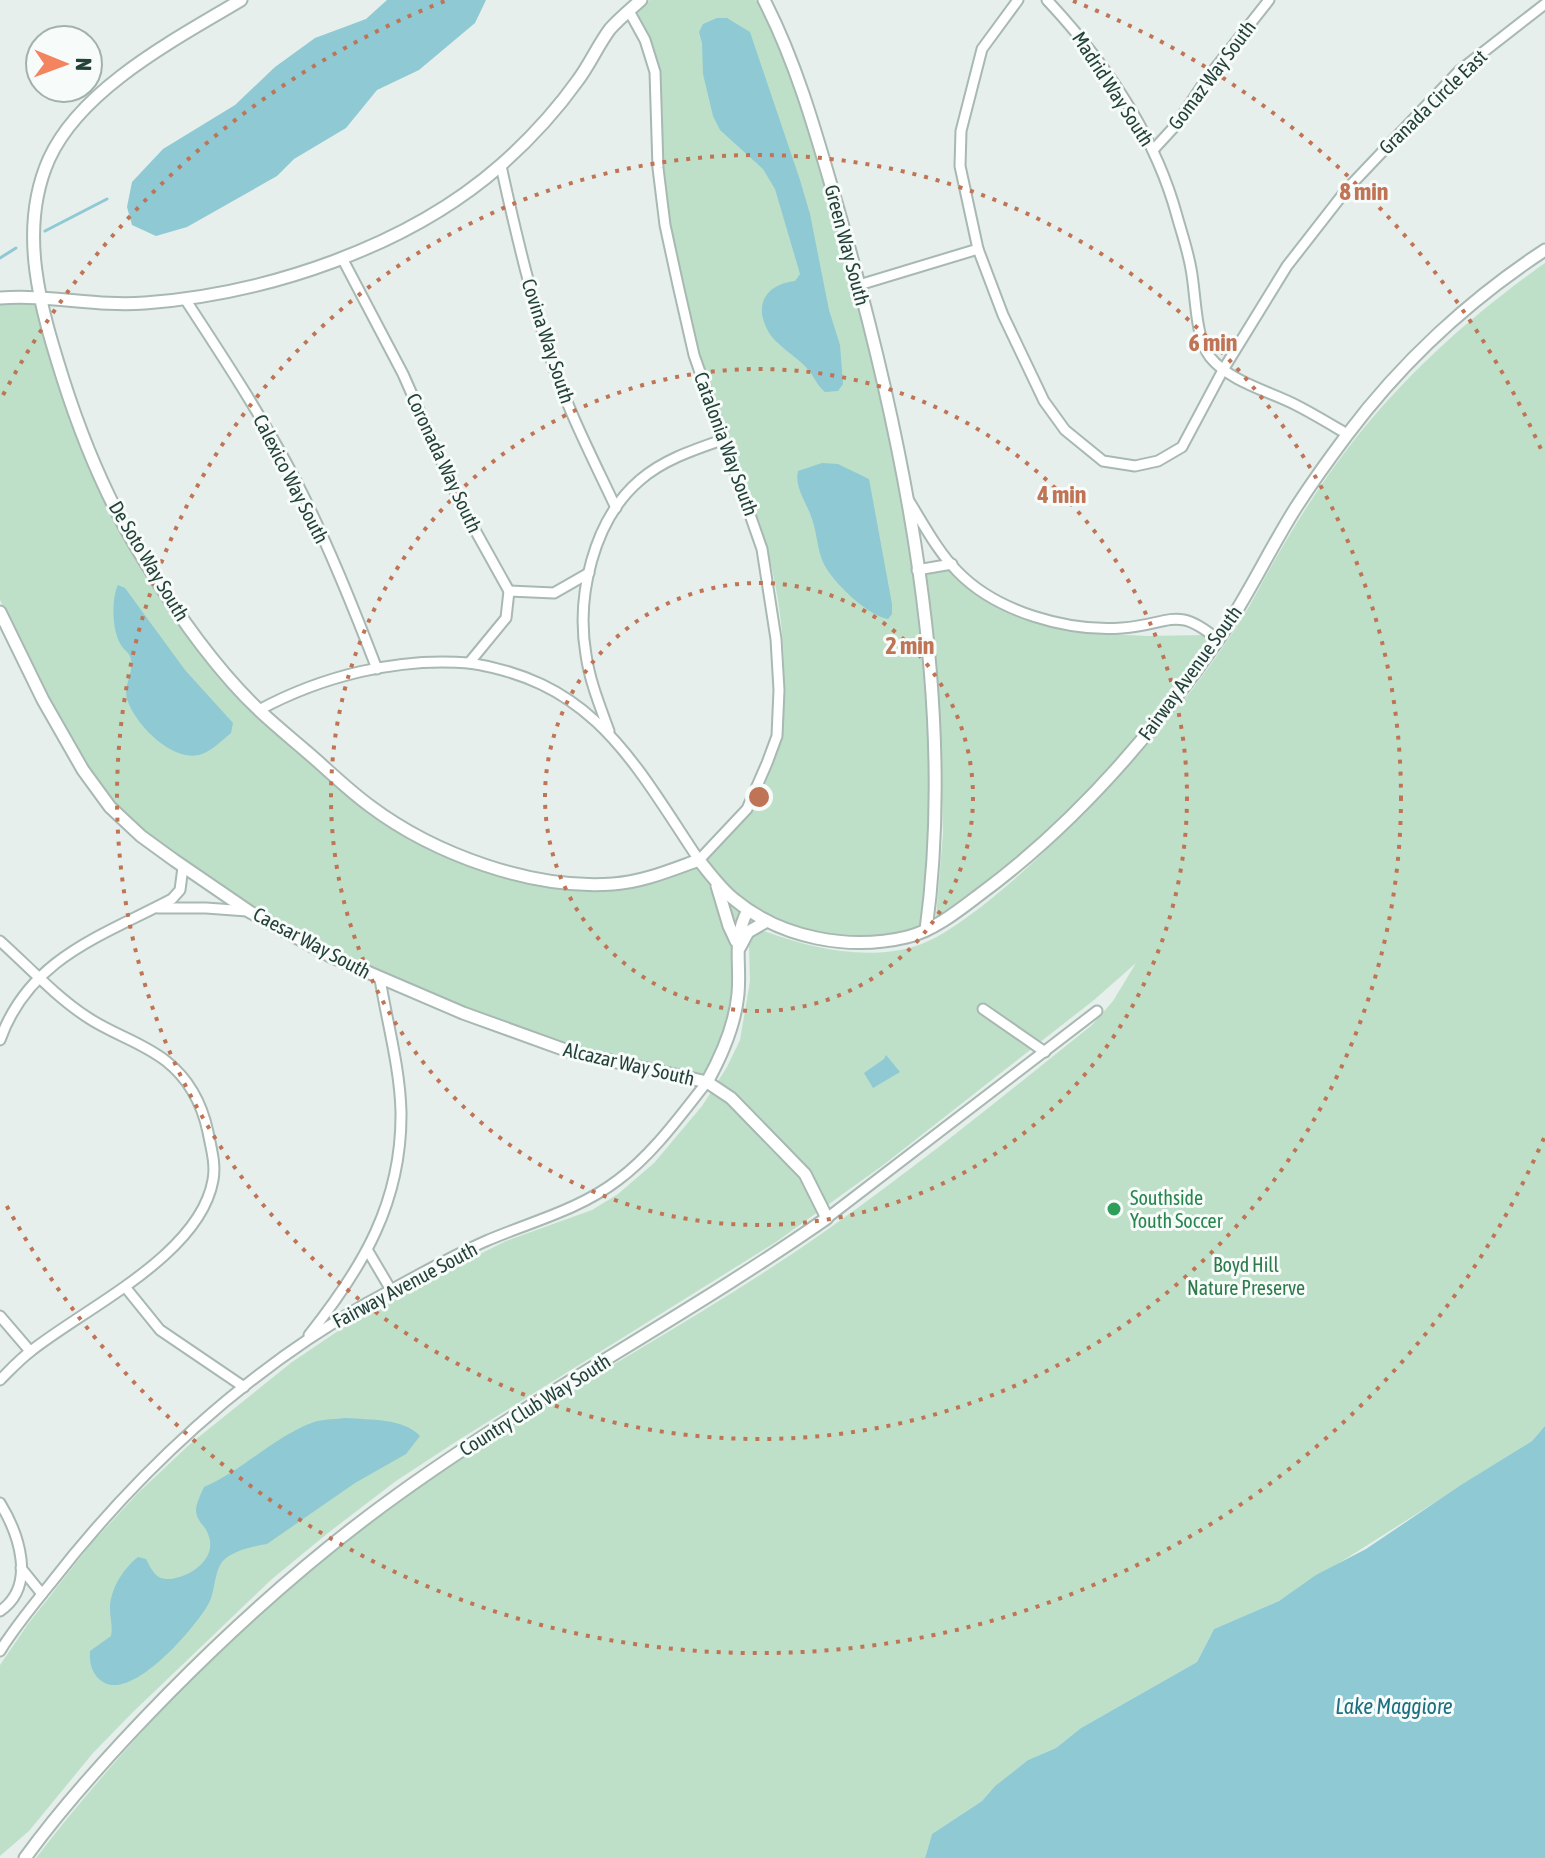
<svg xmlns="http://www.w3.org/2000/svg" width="1545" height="1858" viewBox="0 0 1545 1858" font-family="'Asap Condensed',sans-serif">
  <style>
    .green { fill: #bfe0c8 }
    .water { fill: #8ec9d4 }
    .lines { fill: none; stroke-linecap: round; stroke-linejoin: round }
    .stream { stroke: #8ec9d4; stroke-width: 3 }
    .minor-casing { stroke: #a8b8b2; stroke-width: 13 }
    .tertiary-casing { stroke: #a8b8b2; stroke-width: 15 }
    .minor { stroke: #fff; stroke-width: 9 }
    .tertiary { stroke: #fff; stroke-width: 11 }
    .ring { fill: none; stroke: #c07456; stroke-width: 4; stroke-dasharray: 4 8 }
    .leisure-dot { fill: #2e9e5b; stroke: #f7fbf9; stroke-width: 3 }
    .labels { text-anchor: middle; stroke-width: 6; stroke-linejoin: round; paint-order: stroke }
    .street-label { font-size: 20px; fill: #24423a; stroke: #f7fbf9 }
    .leisure-label { font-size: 20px; fill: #27864d; stroke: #f7fbf9; text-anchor: start }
    .park-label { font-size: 20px; fill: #2d7a4b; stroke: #f7fbf9 }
    .water-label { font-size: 22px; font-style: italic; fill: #1c6f80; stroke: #f7fbf9 }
    .centre { fill: #c07456; stroke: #f7fbf9; stroke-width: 4 }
    .ring-label { font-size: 24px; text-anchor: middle; font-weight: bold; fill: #c07456; stroke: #f7fbf9; stroke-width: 6; stroke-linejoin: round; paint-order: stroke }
  </style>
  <rect width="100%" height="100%" fill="#e6efeb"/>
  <g class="green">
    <path d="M650,0H755L760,3C797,74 817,155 839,232C879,374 909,517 923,664C929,720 934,777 932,834C931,864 928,894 925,924C846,959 756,926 705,860C719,846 735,832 747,816C802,740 787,606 759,522C742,472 717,425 704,374C687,307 671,240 664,171C661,137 665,102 658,68C655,49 640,31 638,12Z"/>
    <path d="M1545,263V1426L1532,1441L1279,1601L1214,1629L1197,1662L1081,1728L1056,1748L1028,1760L995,1786L982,1801L932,1834L925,1858H36C134,1731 249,1614 377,1518C511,1417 662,1342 801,1248C902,1179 997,1101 1092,1025L1113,1001L1136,963L1094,1000L882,1166L776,1242L457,1441L396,1481L328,1533L272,1579L132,1713L93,1753L29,1831L0,1856V1665L28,1624L90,1545L137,1494L190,1444L292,1362L341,1329L430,1279L506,1241L592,1210L618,1194L654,1163L702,1106L727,1067L740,1040L750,981L749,946L756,932L764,931C812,949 874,963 924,943C959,929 1016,879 1044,852C1119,781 1187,705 1242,618C1253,601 1262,582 1272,565C1297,521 1324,478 1355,439C1409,371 1474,313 1545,263Z"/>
    <polygon points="32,303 38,307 77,437 123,534 139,564 203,655 241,697 432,849 478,869 523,881 650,882 696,865 748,914 734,971 727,1022 704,1077 572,1047 465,1009 333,952 252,907 215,883 145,833 114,804 87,768 47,699 0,600 0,304"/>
    <path d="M949,569L986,600L1027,619L1069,632L1147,636L1204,635L1211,641C1136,745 1049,853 936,918L943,833L940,726L923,574Z"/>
  </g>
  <g class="water">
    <polygon points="387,0 486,0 475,23 419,70 377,90 346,128 294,159 277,176 187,227 156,236 132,225 127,207 132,182 163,149 235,105 275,67 315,38 366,19"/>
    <path d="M717,18H727L750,32L800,180L810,214L829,310L840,345L843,384L838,391L825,392C818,386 815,379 810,372C799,357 777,347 768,331C753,304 767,284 795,281L800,274L775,189L763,169L720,130L713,116L703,74L702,43L699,32L703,24Z"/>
    <path d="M822,463L838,464L869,479L892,604V614L888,619C868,616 831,581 823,562C817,548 817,533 812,519C807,503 794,487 798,471Z"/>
    <path d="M118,585L125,588L185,670L233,723L231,733C222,740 213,750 202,754C174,764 137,726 128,702C122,686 134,674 131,660C130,652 124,651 121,645C112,632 111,599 118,585Z"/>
    <polygon points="886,1055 900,1072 873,1088 864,1073 884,1059"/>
    <path d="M346,1418C369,1420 404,1418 420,1436L406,1454L355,1483L267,1544C253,1546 231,1551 222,1562C214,1573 215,1591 209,1603C196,1627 133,1701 103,1682C92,1675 89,1663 90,1651L111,1636C113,1626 110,1619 110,1609C110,1589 123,1569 138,1557L146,1559C151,1568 155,1579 167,1579C188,1579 219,1559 208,1534C205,1525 197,1522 196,1511C196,1503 201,1494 204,1487C244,1470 273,1437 314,1422C324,1419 336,1419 346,1418Z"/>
    <polygon points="1545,1426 1545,1858 925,1858 932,1834 982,1801 995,1786 1028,1760 1056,1748 1081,1728 1197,1662 1214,1629 1279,1601 1316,1575 1366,1549 1461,1485 1532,1441"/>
  </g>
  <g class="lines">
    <g class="stream">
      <polyline points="45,231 107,199"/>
      <polyline points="0,258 16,248"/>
    </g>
    <defs>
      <g id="minor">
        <polyline points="1018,0 982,49 961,131 960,166 978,249 1003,315 1044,401 1065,430 1103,461 1135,466 1158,461 1182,447 1223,370 1287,266 1347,189 1459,71 1545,4"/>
        <path d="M1047,0C1104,61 1155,135 1177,216C1182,234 1188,251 1191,269C1196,294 1195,338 1210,357C1229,381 1268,391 1294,404C1312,413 1330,424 1347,434"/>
        <polyline points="1153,150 1176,125 1205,81 1269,0"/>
        <path d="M501,166C515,230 530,294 550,356C567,409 593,459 616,508"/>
        <polyline points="342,258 403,374 460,503 509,591"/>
        <polyline points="859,285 978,249"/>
        <path d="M185,299C223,357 261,415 294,477C326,539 352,604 377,669"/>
        <path d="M909,501C924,525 938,552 958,572C997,612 1068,632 1122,628C1170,625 1176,604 1218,640"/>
        <polyline points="917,570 952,564"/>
        <polyline points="509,591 554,593 589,573"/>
        <path d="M469,663C595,682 634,763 699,860L747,809L767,763L777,736L779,690L776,639L762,549L694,355L678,285L665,225L658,168L655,72L645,40L629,11"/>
        <path d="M259,710C322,676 398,657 469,663L506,618L509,591"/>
        <path d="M609,731C600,706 590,682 586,655C576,597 593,520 640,480C663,460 693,450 722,440"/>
        <polyline points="158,908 206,908 247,911"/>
        <path d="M0,941C28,966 55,996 87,1017C112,1034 142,1042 166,1061C189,1079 202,1104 208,1132C211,1148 216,1164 213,1180C200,1255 85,1308 31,1351C20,1359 10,1370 0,1380"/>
        <polyline points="983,1009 1045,1052"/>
        <path d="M0,1040C29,958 102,936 172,899L180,890L183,867"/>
        <polyline points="827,1218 1097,1011"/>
        <polyline points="368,1251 391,1290"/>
        <polyline points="126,1288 160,1330 244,1387"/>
        <polyline points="0,1316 30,1351"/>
        <path d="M309,1335C363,1267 402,1202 401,1112C400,1068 387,1022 380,979"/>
        <path d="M0,1503C19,1534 37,1586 0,1611"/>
        <polyline points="21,1568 42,1594"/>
        <path d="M0,1651C15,1627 33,1605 51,1583C137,1472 245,1372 367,1303C406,1282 445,1259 486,1241C530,1222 579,1210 618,1180C653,1154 680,1116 707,1082"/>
      </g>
      <g id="tertiary">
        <path d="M241,0C176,39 81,88 49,159C17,231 41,309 63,379C83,442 109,504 144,560C177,614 215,669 261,712C276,726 292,739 307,752C328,770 348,790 370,806C434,854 532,890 613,884C643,882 671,870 699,860C710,874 721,889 735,900C781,938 849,951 907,937C933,931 958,911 979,895C1073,826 1152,735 1218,640C1247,598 1268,552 1295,509C1311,484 1329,459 1347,435C1401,363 1470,299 1545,250"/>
        <path d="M764,0C800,70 820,148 842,223C905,444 957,700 926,930"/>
        <path d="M0,298C48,294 96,307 145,303C267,294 408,247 501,165C529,140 556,111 578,80C590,64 598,45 610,29C619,19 631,9 641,0"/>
        <path d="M0,612L43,700L83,770L110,807L141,836L174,860L250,912L330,956L463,1013L571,1052L707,1082L731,1098L805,1174L827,1218C688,1315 538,1394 400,1493C316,1553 240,1621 168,1694C117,1746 67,1800 25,1858"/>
        <polyline points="717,886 729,926 736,941"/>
        <polyline points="740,947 748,932 767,921"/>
        <path d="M707,1082C722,1055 735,1025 738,994C741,962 732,940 748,910"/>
      </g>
    </defs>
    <use href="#minor" class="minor-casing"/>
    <use href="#tertiary" class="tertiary-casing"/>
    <use href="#minor" class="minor"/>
    <use href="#tertiary" class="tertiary"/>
  </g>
  <g class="ring">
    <circle cx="759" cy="797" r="214"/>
    <circle cx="759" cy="797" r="428"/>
    <circle cx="759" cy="797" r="642"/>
    <path d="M1544 1138A856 856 0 0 1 3 1199M3 395A856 856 0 0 1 445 1M1073 1A856 856 0 0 1 1544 456"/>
  </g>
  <circle class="leisure-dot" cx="1114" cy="1209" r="8"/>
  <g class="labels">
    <g class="street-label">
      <text transform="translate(1212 75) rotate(-53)" y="7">Gomaz Way South</text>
      <text transform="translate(1113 89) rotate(57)" y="7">Madrid Way South</text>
      <text transform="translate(1433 102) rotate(-44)" y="7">Granada Circle East</text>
      <text transform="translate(847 245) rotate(75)" y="7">Green Way South</text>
      <text transform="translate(548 341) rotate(72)" y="7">Covina Way South</text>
      <text transform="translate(726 444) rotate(70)" y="7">Catalonia Way South</text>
      <text transform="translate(444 463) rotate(65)" y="7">Coronada Way South</text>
      <text transform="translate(291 479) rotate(63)" y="7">Calexico Way South</text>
      <text transform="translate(149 561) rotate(59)" y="7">De Soto Way South</text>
      <text transform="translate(1190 673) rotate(-54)" y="7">Fairway Avenue South</text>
      <text transform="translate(312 943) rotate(28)" y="7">Caesar Way South</text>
      <text transform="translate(629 1064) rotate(13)" y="7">Alcazar Way South</text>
      <text transform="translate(405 1285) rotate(-28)" y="7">Fairway Avenue South</text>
      <text transform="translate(535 1405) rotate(-32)" y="7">Country Club Way South</text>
    </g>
    <g class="leisure-label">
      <text x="1130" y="1205">Southside<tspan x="1130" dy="23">Youth Soccer</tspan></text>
    </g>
    <g class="park-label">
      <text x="1246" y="1272">Boyd Hill<tspan x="1246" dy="23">Nature Preserve</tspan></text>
    </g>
    <g class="water-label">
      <text x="1394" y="1714">Lake Maggiore</text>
    </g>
  </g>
  <circle cx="759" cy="797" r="12" class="centre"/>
  <g class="ring-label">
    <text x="1364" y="200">8 min</text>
    <text x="1213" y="351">6 min</text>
    <text x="1062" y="503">4 min</text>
    <text x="910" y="654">2 min</text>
  </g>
  <g transform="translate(64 64) rotate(91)"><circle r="38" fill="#f7fbf9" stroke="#a3b1ad" stroke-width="2"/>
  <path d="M0-6L14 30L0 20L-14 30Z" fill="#f4845f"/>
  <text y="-12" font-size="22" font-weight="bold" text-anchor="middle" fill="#24423a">N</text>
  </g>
</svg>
